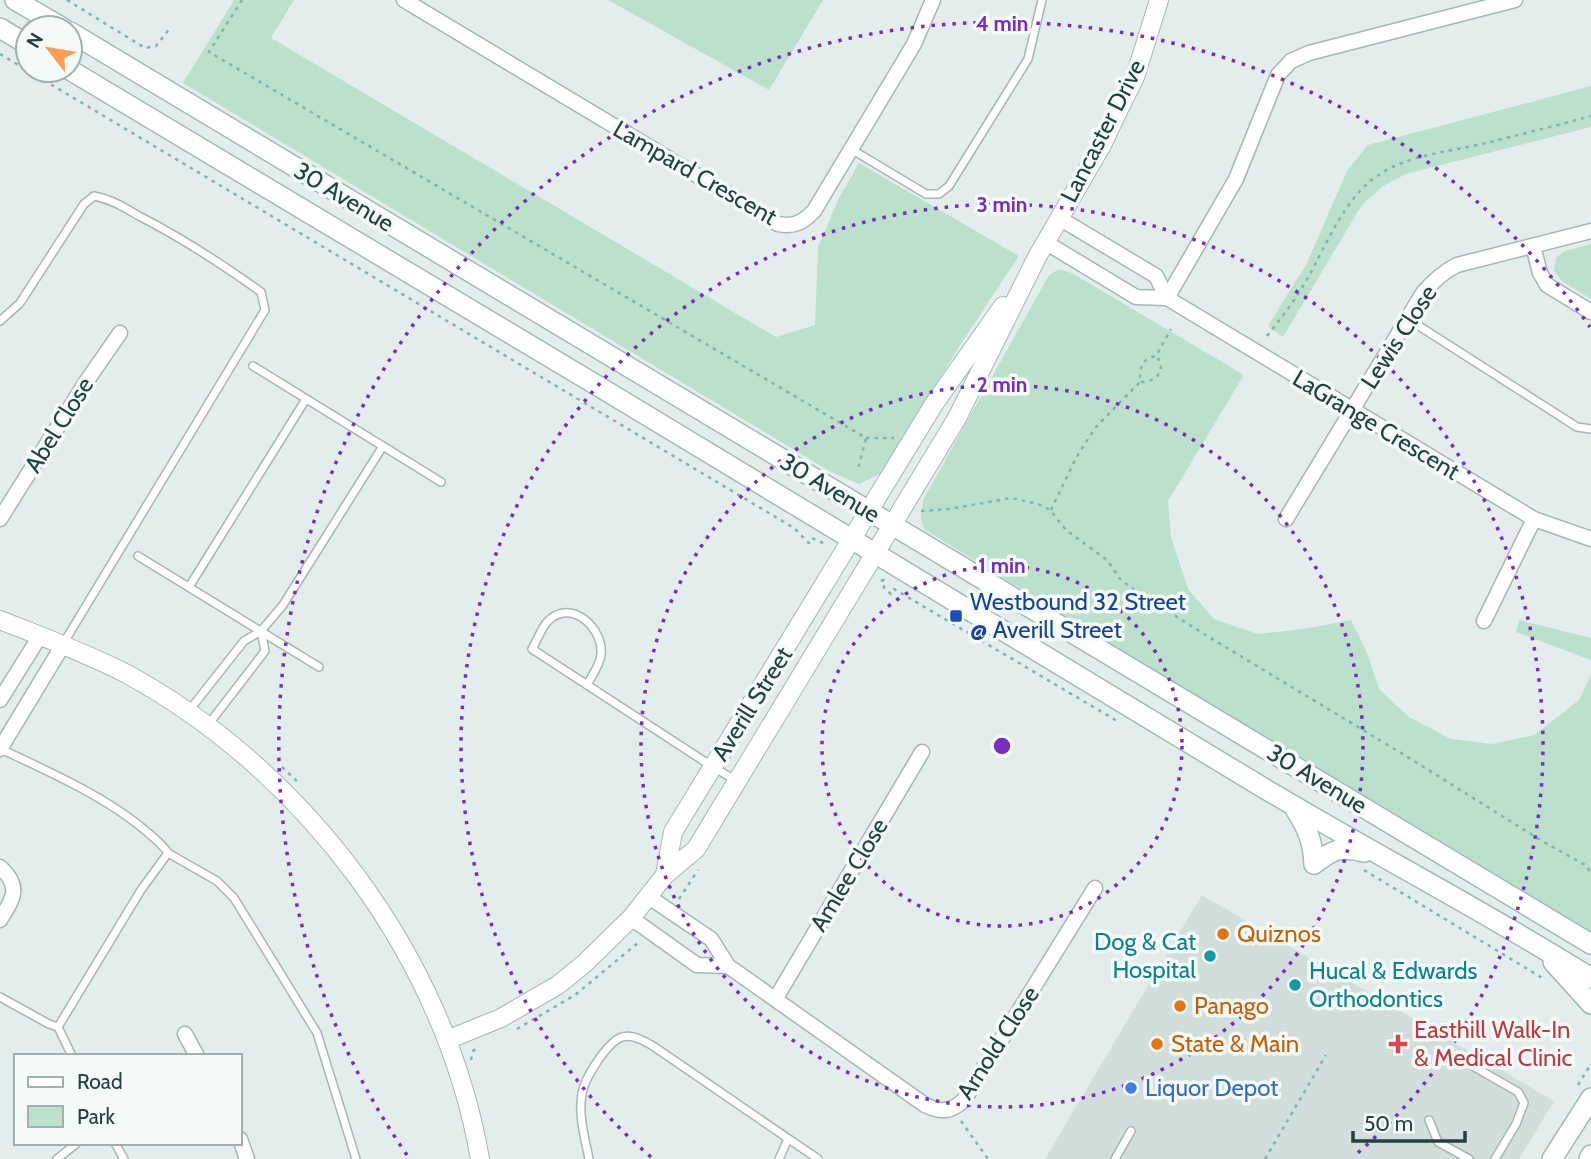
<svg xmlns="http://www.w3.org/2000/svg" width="1591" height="1159" viewBox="0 0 1591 1159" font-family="Cabin,sans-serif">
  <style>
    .built { fill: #d1dedb }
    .green { fill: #bbe1cd }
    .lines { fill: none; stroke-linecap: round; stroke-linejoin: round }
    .service-casing { stroke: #a5b7b5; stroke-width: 10 }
    .minor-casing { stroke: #a5b7b5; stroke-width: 17 }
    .tertiary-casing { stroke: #a5b7b5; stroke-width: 20 }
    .secondary-casing { stroke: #a1bbb7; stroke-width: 22 }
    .path { stroke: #81b5af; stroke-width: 2.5; stroke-dasharray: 3.5 5; stroke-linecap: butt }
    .service { stroke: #fff; stroke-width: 7 }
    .minor { stroke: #fff; stroke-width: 14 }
    .tertiary { stroke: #fff; stroke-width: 18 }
    .secondary { stroke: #fff; stroke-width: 19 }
    .ring { fill: none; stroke: #7b2cbf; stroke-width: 3.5; stroke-dasharray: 3.5 7 }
    .transit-dot { fill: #1a4fb4; stroke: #f4faf8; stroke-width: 2.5 }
    .food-dot { fill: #e8710a; stroke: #f4faf8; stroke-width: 2.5 }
    .culture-dot { fill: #0f9aa8; stroke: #f4faf8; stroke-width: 2.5 }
    .health-dot { fill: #e0444e; stroke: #f4faf8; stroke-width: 2.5 }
    .shop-dot { fill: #3f7fe0; stroke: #f4faf8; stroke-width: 2.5 }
    .labels { text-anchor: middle; stroke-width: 7; stroke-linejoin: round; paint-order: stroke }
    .street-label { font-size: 24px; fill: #21423f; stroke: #f4faf8 }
    .transit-label { font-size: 24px; fill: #164399; stroke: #f4faf8; text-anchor: start }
    .food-label { font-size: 24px; fill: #c56008; stroke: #f4faf8; text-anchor: start }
    .culture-label { font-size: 24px; fill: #0d838f; stroke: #f4faf8; text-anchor: end }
    .health-label { font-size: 24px; fill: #be3a42; stroke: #f4faf8; text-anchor: start }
    .shop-label { font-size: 24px; fill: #366cbe; stroke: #f4faf8; text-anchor: start }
    .centre { fill: #7b2cbf; stroke: #f4faf8; stroke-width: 3.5 }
    .ring-label { font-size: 21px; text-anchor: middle; font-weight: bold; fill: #7b2cbf; stroke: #f4faf8; stroke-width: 7; stroke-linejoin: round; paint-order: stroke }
  </style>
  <rect width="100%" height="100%" fill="#e3eeec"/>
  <polygon class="built" points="1202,895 1554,1101 1519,1159 1045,1159"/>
  <g class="green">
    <polygon points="234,0 294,0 271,38 776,337 815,325 818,247 839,198 859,163 1019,256 962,342 882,473 859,484 831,472 183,83"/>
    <polygon points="608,0 823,0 769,90"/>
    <polygon points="1591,86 1591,127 1406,174 1383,186 1362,205 1283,337 1268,326 1307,263 1347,171 1368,145"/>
    <polygon points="1591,244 1591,299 1562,281 1554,271 1556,258 1565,251"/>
    <polygon points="1059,269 1072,273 1244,375 1168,501 1171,537 1188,589 1214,619 1258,634 1303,629 1351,620 1367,653 1379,689 1409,717 1451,739 1492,744 1534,735 1579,700 1591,675 1591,933 1138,661 924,529 921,518 923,500 1049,275"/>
    <polygon points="1519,620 1591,638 1591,660 1516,632"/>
  </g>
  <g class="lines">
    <defs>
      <g id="service">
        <polyline points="851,149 926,194 939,194 949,186 1028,59 1042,0"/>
        <polyline points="1408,319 1577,427 1591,429"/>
        <path d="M0,321L20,303L84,204L94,196C111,199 125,208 139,216C182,238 222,264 261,292L265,310L63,644"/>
        <polyline points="253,366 441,482"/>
        <polyline points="138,556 319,667"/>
        <polyline points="189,587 306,399"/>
        <path d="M587,685C591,677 600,665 601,655C604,628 571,598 548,621C541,628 537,641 532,649L713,767L737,781"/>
        <polyline points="188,712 244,641 261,631 283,605 383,446"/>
        <polyline points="208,725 265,651 261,631"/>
        <path d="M1,749C49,772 98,793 140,826C150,835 161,842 168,853L217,881L234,898L317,1033L356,1159"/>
        <polyline points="0,997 49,1024 58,1027 72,1056"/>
        <polyline points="58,1027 141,890 168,853"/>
        <polyline points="1464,1061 1518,1092 1524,1103 1516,1124 1495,1159"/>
        <polyline points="1429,1120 1438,1142 1469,1159"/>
        <polyline points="115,1143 124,1159"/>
        <polyline points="57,1159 77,1143"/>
        <path d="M589,1159C585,1138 578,1115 582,1094C584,1079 607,1042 622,1037C633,1034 644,1041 653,1046L818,1159"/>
        <polyline points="779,1159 788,1139"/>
        <polyline points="1115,1159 1131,1131"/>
      </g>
      <g id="minor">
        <path d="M404,0L778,224C794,227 802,223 814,211L914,44L933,0"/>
        <polyline points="1059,218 1156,276 1167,298"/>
        <polyline points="1045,242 1136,297 1167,298 1182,307 1534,519 1591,539"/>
        <polyline points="1533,246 1540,273 1547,285 1591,312"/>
        <polyline points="1167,298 1236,179 1278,75 1291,61 1309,53 1515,0"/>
        <polyline points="0,519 86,382 120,333"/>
        <path d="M1286,519L1423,293C1433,281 1443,272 1457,265L1591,231"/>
        <polyline points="1484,621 1534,519"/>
        <polyline points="0,700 40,636"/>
        <polyline points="0,749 63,645"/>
        <path d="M0,867C22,887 13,899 0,920"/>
        <path d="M649,897L711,939L728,966L925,1105C941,1113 951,1112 964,1100L1095,888"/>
        <polyline points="631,918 697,965 728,966"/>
        <polyline points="776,998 922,752"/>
        <polyline points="185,1034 197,1056"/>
        <polyline points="240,1139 247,1159"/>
      </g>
      <g id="tertiary">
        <path d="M0,620C43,637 86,653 127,674C306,772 445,957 480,1159"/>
        <polyline points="665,875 673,832 934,404 1003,306"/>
        <polyline points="447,1040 501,1018 558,985 585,963 631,918 665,875 696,849 957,418 1037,257 1103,143 1119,109 1135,77 1159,0"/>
      </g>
      <g id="secondary">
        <polyline points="15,0 63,28"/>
        <polyline points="0,28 28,45"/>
        <polyline points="70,32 1591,944"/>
        <path d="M70,70C465,305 859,543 1252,781C1364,849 1480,908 1591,978"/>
        <path d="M1295,809C1307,828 1313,841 1314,864"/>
        <path d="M1314,864C1334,849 1340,846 1364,852"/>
        <polyline points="1553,962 1591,1004"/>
        <polyline points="1552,1159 1591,1098"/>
        <polyline points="1589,1159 1591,1155"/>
      </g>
    </defs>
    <use href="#service" class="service-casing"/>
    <use href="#minor" class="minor-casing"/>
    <use href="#tertiary" class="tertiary-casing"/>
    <use href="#secondary" class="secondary-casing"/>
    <g class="path">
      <polyline points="67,0 145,48 156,46 170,28"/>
      <polyline points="242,0 209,52 866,438 858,469"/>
      <polyline points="0,54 794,528 809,543 812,538 825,544"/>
      <path d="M1267,336C1283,316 1298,296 1310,274C1325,246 1338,216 1359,192C1391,156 1438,154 1482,144C1518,135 1555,126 1591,116"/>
      <path d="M1141,382C1156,382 1168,370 1156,356"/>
      <polyline points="866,438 894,438"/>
      <path d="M1051,510L1076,458L1095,428L1140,382C1140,368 1141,359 1156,356L1171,329"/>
      <polyline points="921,511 949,509 1011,498 1038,504 1050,510 1066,530 1107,560 1120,579 1133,589 1204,634 1406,756 1542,841 1587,866 1591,875"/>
      <polyline points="881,581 884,580 884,588 891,594 894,589 1117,721"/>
      <polyline points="282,767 300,784"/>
      <polyline points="1364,870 1544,979"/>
      <polyline points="679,899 698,870"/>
      <polyline points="517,1029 575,995 639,942"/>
      <polyline points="471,1060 473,1051 479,1046"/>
      <polyline points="1578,1085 1591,1064"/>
      <polyline points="961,1121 988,1159"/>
      <polyline points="1265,1159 1326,1055"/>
    </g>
    <use href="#service" class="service"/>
    <use href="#minor" class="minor"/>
    <use href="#tertiary" class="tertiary"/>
    <use href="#secondary" class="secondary"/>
  </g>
  <g class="ring">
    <circle cx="1002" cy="746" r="180"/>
    <circle cx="1002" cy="746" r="361"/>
    <path d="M651 1157A541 541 0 1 1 1353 1157"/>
    <path d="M407 1155A722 722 0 0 1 1590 327"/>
  </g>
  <rect class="transit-dot" x="949" y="609" width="14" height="14" rx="3.5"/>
  <g class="food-dot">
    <circle cx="1223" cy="934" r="7"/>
    <circle cx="1180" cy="1006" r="7"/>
    <circle cx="1157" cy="1044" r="7"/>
  </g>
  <g class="culture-dot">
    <circle cx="1210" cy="956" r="7"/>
    <circle cx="1295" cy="985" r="7"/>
  </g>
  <path class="health-dot" d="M1394.5 1033.5h7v7h7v7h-7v7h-7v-7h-7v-7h7z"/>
  <circle class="shop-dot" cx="1131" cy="1088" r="7"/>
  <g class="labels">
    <g class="street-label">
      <text transform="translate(1103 131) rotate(-63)" y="8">Lancaster Drive</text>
      <text transform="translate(695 173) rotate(30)" y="8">Lampard Crescent</text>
      <text transform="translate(344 197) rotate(31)" y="8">30 Avenue</text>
      <text transform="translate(1399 337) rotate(-57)" y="8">Lewis Close</text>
      <text transform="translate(59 425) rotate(-58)" y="8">Abel Close</text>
      <text transform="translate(1376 425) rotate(31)" y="8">LaGrange Crescent</text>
      <text transform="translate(830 488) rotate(31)" y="8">30 Avenue</text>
      <text transform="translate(752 704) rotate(-58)" y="8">Averill Street</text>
      <text transform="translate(1317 779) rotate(31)" y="8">30 Avenue</text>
      <text transform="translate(849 875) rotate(-59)" y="8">Amlee Close</text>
      <text transform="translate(998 1043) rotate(-57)" y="8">Arnold Close</text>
    </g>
    <g class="transit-label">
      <text x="970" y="610">Westbound 32 Street<tspan x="970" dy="28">@ Averill Street</tspan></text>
    </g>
    <g class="food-label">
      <text x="1237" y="942">Quiznos</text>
      <text x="1194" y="1014">Panago</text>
      <text x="1171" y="1052">State &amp; Main</text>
    </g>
    <g class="culture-label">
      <text x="1196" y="950">Dog &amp; Cat<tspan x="1196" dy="28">Hospital</tspan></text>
      <text x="1309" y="979" text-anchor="start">Hucal &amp; Edwards<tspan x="1309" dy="28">Orthodontics</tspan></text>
    </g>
    <g class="health-label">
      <text x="1414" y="1038">Easthill Walk-In<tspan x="1414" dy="28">&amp; Medical Clinic</tspan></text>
    </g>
    <g class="shop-label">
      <text x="1145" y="1096">Liquor Depot</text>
    </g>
  </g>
  <circle cx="1002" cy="746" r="10" class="centre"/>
  <g class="ring-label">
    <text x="1002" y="31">4 min</text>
    <text x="1002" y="212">3 min</text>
    <text x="1002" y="392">2 min</text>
    <text x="1002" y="573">1 min</text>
  </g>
  <rect x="14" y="1054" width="228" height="91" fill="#f4faf8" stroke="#a0b0ae" stroke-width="2"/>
  <rect x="28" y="1077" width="35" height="10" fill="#ffffff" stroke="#a0b0ae" stroke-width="2"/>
  <text x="77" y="1089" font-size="21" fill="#21423f">Road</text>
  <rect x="28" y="1106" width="35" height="21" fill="#bbe1cd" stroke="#a0b0ae" stroke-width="2"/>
  <text x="77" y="1124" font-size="21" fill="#21423f">Park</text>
  <g transform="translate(49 49) rotate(301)"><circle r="33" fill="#f4faf8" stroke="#a0b0ae" stroke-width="2"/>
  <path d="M0-5L12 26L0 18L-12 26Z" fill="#fd9e52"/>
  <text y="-10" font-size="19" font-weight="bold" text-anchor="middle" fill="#21423f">N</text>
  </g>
  <path d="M1353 1131v10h112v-10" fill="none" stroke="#21423f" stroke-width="3.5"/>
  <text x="1364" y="1131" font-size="21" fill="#21423f" stroke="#f4faf8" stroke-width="5" paint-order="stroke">50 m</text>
</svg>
